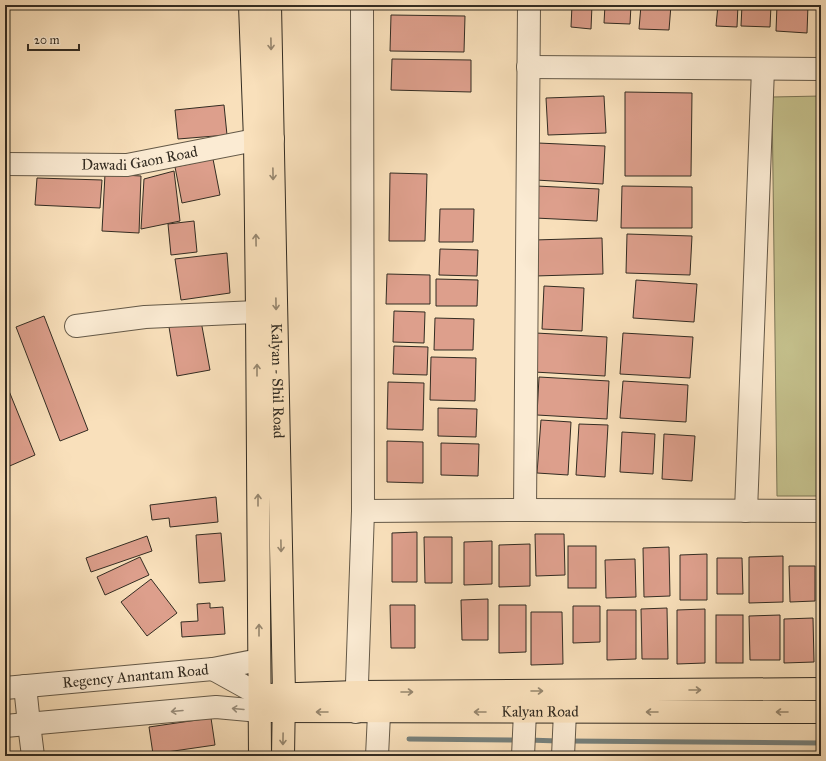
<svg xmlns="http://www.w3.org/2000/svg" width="826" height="761" viewBox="0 0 826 761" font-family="'IM FELL Great Primer',serif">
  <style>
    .green { fill: #c4c08c; stroke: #7c7657 }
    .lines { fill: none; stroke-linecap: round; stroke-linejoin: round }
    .stream { stroke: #76817d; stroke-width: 5 }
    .building { fill: #dd9f8c; stroke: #332c22 }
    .minor-casing { stroke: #645948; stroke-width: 24 }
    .major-casing { stroke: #332c22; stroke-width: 24 }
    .minor { stroke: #fbebd3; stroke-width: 22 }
    .major { stroke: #f9e0bb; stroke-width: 22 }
    .oneway { stroke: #96866e }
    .oneway2 { stroke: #978c7a }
    .labels { text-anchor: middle; stroke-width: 3; stroke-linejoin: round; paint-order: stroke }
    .street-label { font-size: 15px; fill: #332c22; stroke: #fbebd3 }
  </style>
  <rect width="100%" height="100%" fill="#f9e0bb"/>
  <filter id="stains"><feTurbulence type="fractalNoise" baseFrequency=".005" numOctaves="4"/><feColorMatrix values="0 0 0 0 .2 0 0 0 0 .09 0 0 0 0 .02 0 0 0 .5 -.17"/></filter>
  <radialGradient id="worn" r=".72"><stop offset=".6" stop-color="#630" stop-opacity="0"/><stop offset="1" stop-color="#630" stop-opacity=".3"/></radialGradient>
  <polygon class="green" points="821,96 821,496 777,496 772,97"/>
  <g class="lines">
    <g class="stream">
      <polyline points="409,739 518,740"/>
      <polyline points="528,740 558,741"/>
      <polyline points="568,741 821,743"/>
    </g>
  </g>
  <g class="building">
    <polygon points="202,5 219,5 219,7 203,8"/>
    <polygon points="380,5 423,5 423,7 380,6"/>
    <polygon points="572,5 592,5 591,29 571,27"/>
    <polygon points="605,5 631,5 630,24 604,23"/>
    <polygon points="641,5 671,5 669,30 639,29"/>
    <polygon points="718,5 738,5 737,27 716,26"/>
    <polygon points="742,5 771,5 770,27 741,26"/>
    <polygon points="777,5 808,5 807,33 776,31"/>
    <polygon points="820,5 821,5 821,32 818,32"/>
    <polygon points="391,15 465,16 464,52 390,51"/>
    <polygon points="392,59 471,60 471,92 391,90"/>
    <polygon points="625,92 692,93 691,176 625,176"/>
    <polygon points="604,96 606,133 548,135 546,98"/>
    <polygon points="224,105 227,135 178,139 175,110"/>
    <polygon points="538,143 605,146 603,184 536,180"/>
    <polygon points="213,159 220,195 182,203 175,167"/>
    <polygon points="174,171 180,221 141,229 144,179"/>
    <polygon points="390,173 427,174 425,241 389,241"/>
    <polygon points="105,174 141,176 139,233 102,231"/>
    <polygon points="37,178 102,180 100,208 35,205"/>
    <polygon points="5,185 8,185 7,219 5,219"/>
    <polygon points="536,186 599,189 597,221 535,218"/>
    <polygon points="622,186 692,187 692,228 621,228"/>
    <polygon points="440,209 474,209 473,242 439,242"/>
    <polygon points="194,221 197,252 171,255 168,224"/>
    <polygon points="627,234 692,236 690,275 626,273"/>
    <polygon points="602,238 603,274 535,276 534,240"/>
    <polygon points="440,249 478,250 477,276 439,275"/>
    <polygon points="227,253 230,293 181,300 175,259"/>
    <polygon points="387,274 430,275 430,304 386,304"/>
    <polygon points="436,279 478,280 477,306 436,306"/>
    <polygon points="636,280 697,284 694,322 633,318"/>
    <polygon points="544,286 584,288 582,331 542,329"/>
    <polygon points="394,311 425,312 424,343 393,342"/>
    <polygon points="44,316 88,430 60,441 16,327"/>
    <polygon points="435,318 474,319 473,350 434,350"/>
    <polygon points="201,321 210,370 177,376 169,327"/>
    <polygon points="536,333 607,337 605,376 534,372"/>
    <polygon points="623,333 693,337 690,378 620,374"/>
    <polygon points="394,346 428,347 427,375 393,374"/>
    <polygon points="431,357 476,358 475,401 430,400"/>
    <polygon points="539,377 609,381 607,419 537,415"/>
    <polygon points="623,381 688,385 686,422 620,418"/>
    <polygon points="388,382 424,383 423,430 387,429"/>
    <polygon points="9,391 35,455 5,468 5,393"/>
    <polygon points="438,408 477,409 476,437 438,436"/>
    <polygon points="541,420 571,422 568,475 537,473"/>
    <polygon points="579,424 608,425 605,477 576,475"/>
    <polygon points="622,432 655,434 653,474 620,472"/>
    <polygon points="664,434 695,436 692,481 662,479"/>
    <polygon points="387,441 423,442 423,483 387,482"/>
    <polygon points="441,443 479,444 478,476 441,475"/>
    <polygon points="216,497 218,522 170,527 169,518 152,520 150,505"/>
    <polygon points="417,532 417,582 392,582 392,533"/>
    <polygon points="221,533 225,581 199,583 196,535"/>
    <polygon points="535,534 564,534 565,575 536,576"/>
    <polygon points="147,536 152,551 91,572 86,558"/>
    <polygon points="424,537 452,537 452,583 425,583"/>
    <polygon points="492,541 492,584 464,585 464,542"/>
    <polygon points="530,544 530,586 499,587 499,545"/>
    <rect x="568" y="546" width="28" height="42"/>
    <polygon points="669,547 670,596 644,597 643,548"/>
    <polygon points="707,554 707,600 680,600 680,555"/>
    <polygon points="783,556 783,602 749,603 749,557"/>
    <polygon points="140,557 149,575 105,595 97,577"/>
    <polygon points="717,558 742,558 743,594 717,594"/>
    <polygon points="635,559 636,597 606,598 605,560"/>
    <polygon points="789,566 815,566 815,601 790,602"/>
    <polygon points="151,579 177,613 147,636 121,602"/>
    <polygon points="488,599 488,640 462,640 461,600"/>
    <polygon points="210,603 210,608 223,607 225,634 182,637 181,622 198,621 197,604"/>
    <polygon points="390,605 415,605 415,648 391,648"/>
    <polygon points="499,605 526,605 526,652 499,653"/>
    <polygon points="573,606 600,606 600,642 573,643"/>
    <polygon points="667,608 668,659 642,659 641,609"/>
    <polygon points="705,609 705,663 677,664 677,610"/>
    <polygon points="607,610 636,610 636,659 607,660"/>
    <polygon points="531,612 562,612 563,664 531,665"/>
    <rect x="716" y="615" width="27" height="48"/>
    <polygon points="780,615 780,660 750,660 749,616"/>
    <polygon points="813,618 814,662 784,663 784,619"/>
    <polygon points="211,718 215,745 153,754 149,727"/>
  </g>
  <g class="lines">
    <defs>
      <g id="minor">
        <polyline points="528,67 821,69"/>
        <path id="s1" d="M5,164L127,165L255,140L273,139"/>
        <polyline points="76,326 145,317 257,312"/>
        <polyline points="525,510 529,5"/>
        <polyline points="363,511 525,510 821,511"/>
        <polyline points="746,511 763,69"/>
        <polyline points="213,669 260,695"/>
        <polyline points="25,686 29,724 33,756"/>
        <path id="s2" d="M5,688L213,669L259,660"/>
        <polyline points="356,712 363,511 362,5"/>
        <polyline points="5,726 216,707 260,711"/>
        <polyline points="377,756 380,693"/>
        <polyline points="523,756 525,712"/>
        <polyline points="563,756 565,712"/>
      </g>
      <g id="major">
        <polyline points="250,5 255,140 257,312 260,756"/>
        <path id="s3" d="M270,5L284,694L283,756"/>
        <polyline points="268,695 357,692 821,689"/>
        <path id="s4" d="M269,711L821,712"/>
      </g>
    </defs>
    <use href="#minor" class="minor-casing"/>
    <use href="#major" class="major-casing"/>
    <use href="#minor" class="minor"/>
    <use href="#major" class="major"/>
  </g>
  <defs><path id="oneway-shaft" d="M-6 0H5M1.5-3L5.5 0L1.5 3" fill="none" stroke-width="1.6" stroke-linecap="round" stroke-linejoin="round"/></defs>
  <g class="oneway">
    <use href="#oneway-shaft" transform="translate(271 44) rotate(89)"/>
    <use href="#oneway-shaft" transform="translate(273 174) rotate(89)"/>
    <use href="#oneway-shaft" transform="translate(256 240) rotate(-91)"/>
    <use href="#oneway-shaft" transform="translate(276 304) rotate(89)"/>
    <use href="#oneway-shaft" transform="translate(257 370) rotate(-90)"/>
    <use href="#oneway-shaft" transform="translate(258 500) rotate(-90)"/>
    <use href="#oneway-shaft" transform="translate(281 546) rotate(89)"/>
    <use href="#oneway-shaft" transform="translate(259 630) rotate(-90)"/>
    <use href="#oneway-shaft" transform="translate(695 690)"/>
    <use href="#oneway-shaft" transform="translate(537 691)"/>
    <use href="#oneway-shaft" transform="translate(407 692)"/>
    <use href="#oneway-shaft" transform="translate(322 712) rotate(180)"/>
    <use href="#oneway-shaft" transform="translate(480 712) rotate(-180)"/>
    <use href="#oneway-shaft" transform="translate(652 712) rotate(-180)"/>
    <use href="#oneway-shaft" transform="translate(782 712) rotate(-180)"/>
    <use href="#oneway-shaft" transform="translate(283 739) rotate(91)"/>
  </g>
  <g class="oneway2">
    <use href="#oneway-shaft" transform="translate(238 709) rotate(-175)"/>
    <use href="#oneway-shaft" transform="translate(177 711) rotate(175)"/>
  </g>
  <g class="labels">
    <g class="street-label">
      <text dy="5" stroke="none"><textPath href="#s1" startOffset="135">Dawadi Gaon Road</textPath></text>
      <text dy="5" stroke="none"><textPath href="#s3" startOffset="376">Kalyan - Shil Road</textPath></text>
      <text dy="5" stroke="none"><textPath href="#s2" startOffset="131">Regency Anantam Road</textPath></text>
      <text dy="5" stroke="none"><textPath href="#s4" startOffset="271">Kalyan Road</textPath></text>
    </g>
  </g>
  <rect width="826" height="761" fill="none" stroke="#f9e0bb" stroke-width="20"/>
  <rect x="6" y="6" width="814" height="749" fill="none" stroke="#332c22" stroke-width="2"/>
  <rect x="10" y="10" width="806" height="741" fill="none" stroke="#332c22"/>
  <path d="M28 44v6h51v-6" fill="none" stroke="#332c22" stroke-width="2"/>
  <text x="34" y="44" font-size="12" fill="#332c22" stroke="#fbebd3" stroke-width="3" paint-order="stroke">20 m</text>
  <rect width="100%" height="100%" filter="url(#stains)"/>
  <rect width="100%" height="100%" fill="url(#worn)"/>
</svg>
